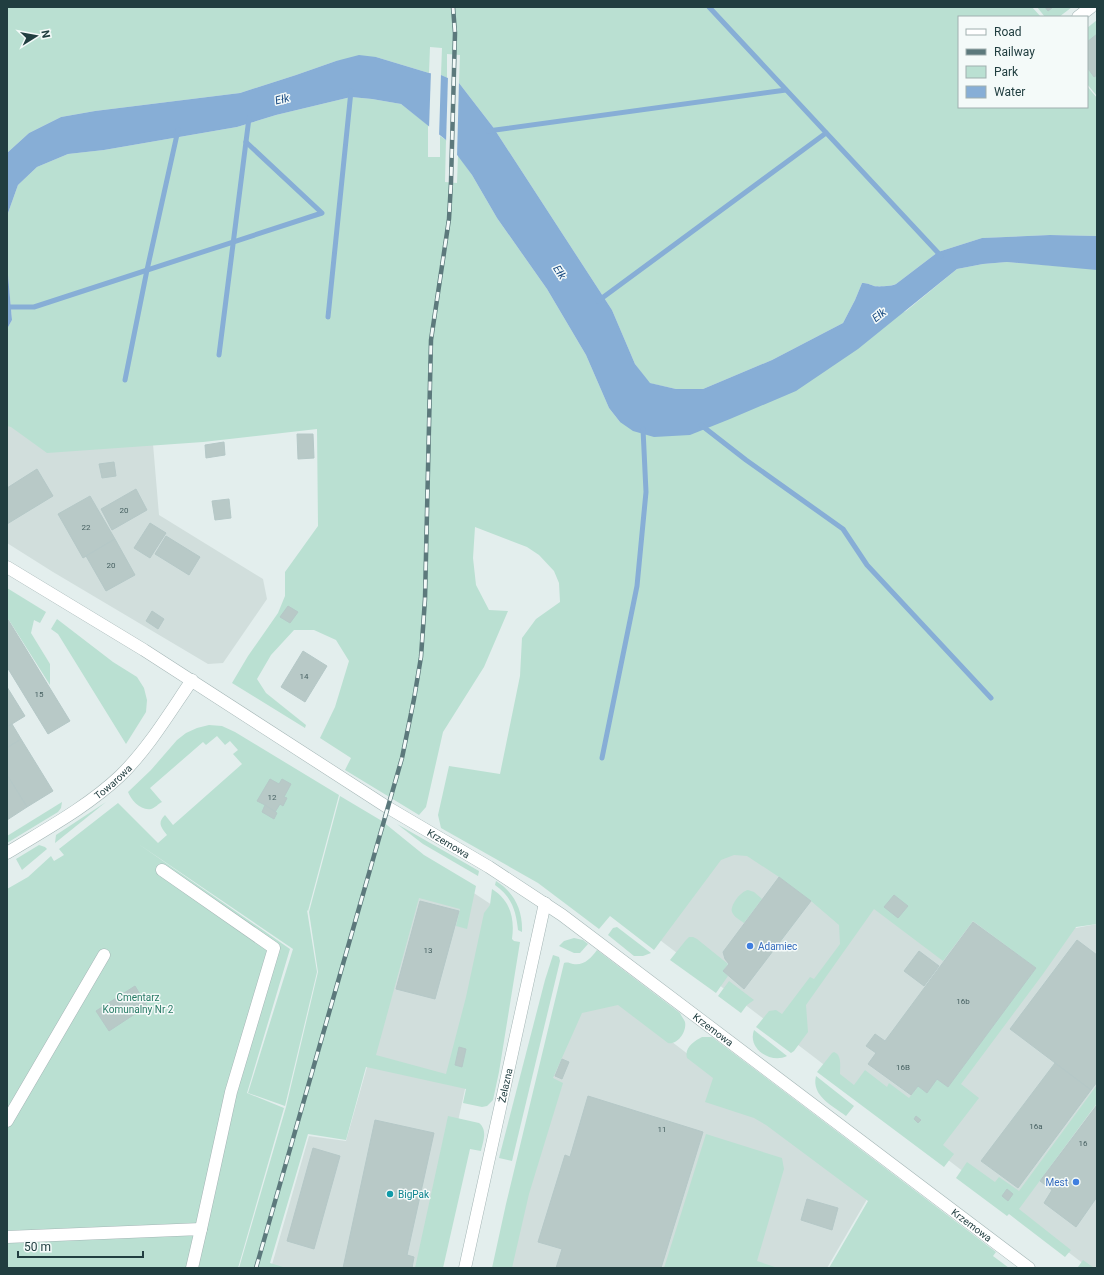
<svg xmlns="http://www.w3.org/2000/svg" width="1104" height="1275" viewBox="0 0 1104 1275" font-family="Roboto,sans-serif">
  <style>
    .built { fill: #d1dedc }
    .green { fill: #bae0d2 }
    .water { fill: #87aed6 }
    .pier { fill: #e3eeed }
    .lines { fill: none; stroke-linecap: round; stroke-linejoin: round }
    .stream { stroke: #87aed6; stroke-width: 5 }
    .building { fill: #b8c9c7; stroke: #b5c8c7 }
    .minor-casing { stroke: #a5b6b6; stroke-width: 13 }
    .minor { stroke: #fff; stroke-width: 12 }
    .rail-casing { stroke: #5c797c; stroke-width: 4.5 }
    .rail { stroke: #f4faf9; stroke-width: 3; stroke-dasharray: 9; stroke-linecap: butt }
    .shop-dot { fill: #3f7fe0; stroke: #f4faf9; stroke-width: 1.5 }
    .culture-dot { fill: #0f9aa8; stroke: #f4faf9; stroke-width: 1.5 }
    .labels { text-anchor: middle; stroke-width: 3; stroke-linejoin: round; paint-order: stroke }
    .number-label { font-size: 8px; fill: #476162 }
    .street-label { font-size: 10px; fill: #213e40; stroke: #f4faf9 }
    .shop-label { font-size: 10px; fill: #366cbe; stroke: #f4faf9; text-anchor: start }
    .park-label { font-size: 10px; fill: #287a65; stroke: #f4faf9 }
    .culture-label { font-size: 10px; fill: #0d838f; stroke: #f4faf9; text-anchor: start }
    .water-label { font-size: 11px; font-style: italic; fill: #174981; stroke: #f4faf9 }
  </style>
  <rect width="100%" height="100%" fill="#e3eeed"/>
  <g class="built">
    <polygon points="7,425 153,444 159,515 263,579 267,599 223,663 208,664 53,572 7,543"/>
    <polygon points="648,801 936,822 1076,928 1097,924 1097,1268 1089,1268 810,1054 598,893"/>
    <polygon points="419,857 492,905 465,1089 426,1268 271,1268 309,1136 346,1141 367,1067"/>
    <polygon points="620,1002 870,1194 827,1268 505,1268 545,1093 581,1012"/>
  </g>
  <g class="green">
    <path d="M7,7H1032L1041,17H959V107H1087V86L1097,98V236L1050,235L982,238L938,252L896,284C892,286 878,287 874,286C869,284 867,283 862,283L855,300L843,323L772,360L703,389H676L649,383L635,364L612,310L493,127L459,83L460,55L447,54V78L441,75L442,48L430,47L429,73L376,57L336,61L296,75L240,93L95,111L61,117L29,133L7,153Z"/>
    <polygon points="1037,7 1072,7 1059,17 1045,17"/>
    <polygon points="1097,20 1097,96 1087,84 1087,28"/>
    <path d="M351,97L372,99L401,104L428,125V157H440V136L446,140L445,182L457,183L458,155L472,175L497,218L547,289L586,355L609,408L620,422L906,311L957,269L983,264L1007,262L1097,269V924L1076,927L1043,974L961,1084L979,1098L943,1145L954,1154L944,1167L817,1072L832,1053L834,1052C842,1055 840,1066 840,1074L854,1085L865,1070L887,1087L889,1083L909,1098L918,1086L927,1093L937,1079L948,1087L1036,968L973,921L943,961L874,909L806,1005L808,1032L794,1051L791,1053L756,1027L769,1011L776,1010L782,1014L810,977L814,979L840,944L839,925L811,901L779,877L747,856L734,855L721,860L654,950L610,916L599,929L538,883L441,828L438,815L449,766L500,774L520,676L522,638L536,619L560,602L559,583L554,571L539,555L527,547L475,527L473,558L476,585L489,610L508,611L484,667L443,732L426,807L419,815L345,770L351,758L320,738L335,707L349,661L336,640L314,630H294L271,655L257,679L266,693L306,725L305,728L232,683L248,656L278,613L285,596V572L318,526L317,429L203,442L47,453L11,427L7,426V329L12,320L7,264L8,213L18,185L37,167L68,154L104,150L237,127L276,115Z"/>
    <polygon points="7,588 46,612 40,623 34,620 31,633 50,664 50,685 7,617"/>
    <polygon points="57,619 113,662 137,677 144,688 147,700 146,712 126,744 58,634 51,629"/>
    <path d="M209,725L222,726L235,732L339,795L308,911L307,910L317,972L285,1106L248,1093L293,949L137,843L290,949L247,1093L284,1108L238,1268H7V889L28,877L51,856L54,861L64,855L59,849L118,803L158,843L167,835C161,827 157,823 165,815L173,825L242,764L233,754L238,750L230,741L225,745L217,736L206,745L203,742L150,788L162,802C158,804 155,808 151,809C141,811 131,800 128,792L151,770L177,740L186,733L197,728Z"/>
    <path d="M340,796L382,821L424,855L476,886L467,929L456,926L460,909L419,898L376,1055L446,1074L466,997L484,913L490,905L492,889C510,900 515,918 512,939L514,941L520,942L499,1072L493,1100L487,1106L482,1107L463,1103L466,1089L366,1067L346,1140L308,1134L270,1263L283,1267L282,1268H239L286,1107L318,972L309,912Z"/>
    <polygon points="62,802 61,808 58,812 7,843 7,836"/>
    <polygon points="106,802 55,843 56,835"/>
    <polygon points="397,824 479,871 478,876 423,844"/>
    <polygon points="39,845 45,847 47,849 22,870 16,859"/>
    <path d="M496,881C514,892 523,910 522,932L518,930C516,911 512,897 495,885Z"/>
    <path d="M748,890L754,892L762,899L744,923C740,920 734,917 732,912C730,905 741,891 748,890Z"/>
    <polygon points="617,927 651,953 643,956 634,956 608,935 613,928"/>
    <polygon points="689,937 693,937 697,939 728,964 723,971 728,976 716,993 670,960 686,940"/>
    <polygon points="574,938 583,940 588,944 580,953 574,953 559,946 564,941"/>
    <path d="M597,950L680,1013C681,1016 684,1019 685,1022C687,1031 678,1045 668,1043L618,1005L582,1013L553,1078L563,1083L529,1194L512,1268H492L506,1204L564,963C568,962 569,963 573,964C584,966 591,958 597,950Z"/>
    <polygon points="553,955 559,957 560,961 512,1161 499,1158 545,980"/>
    <polygon points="729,981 754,1000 747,1005 741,1013 718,996"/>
    <path d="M754,1030L787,1056C771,1064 747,1049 754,1030Z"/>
    <path d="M702,1037H712L996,1252L993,1256L1009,1268H829L868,1201L766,1125L754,1118L705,1102L713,1078L687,1058C684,1048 694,1041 702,1037Z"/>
    <path d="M816,1076L854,1106L846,1116C833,1106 811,1096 816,1076Z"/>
    <polygon points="1097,1085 1097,1103 1019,1209 1071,1250 1065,1257 1009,1214 1007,1216 956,1178 967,1162 995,1182 999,1177 1019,1191"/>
    <path d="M448,1116L479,1123C488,1130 483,1142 481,1151L470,1149L443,1268H415Z"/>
    <polygon points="706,1134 782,1158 784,1169 757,1261 778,1268 664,1268"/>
    <polygon points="1083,1260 1094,1268 1080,1268 1078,1267"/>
  </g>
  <g class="water">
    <path d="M359,55L376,57L429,73L441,75L459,83L493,127L612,310L635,364L650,383L676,389H703L772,360L843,323L855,300L862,283C867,283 869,284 874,286C878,287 893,286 896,284L938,252L982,238L1050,235L1097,236V270L1007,262L983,264L957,269L858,349L796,391L730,419L690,435L654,437L633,431L620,422L609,408L586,355L547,289L497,218L472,175L446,140L401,104L372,99L351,97L276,115L237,127L104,150L68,154L37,167L18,185L8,213L7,235V153L29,133L61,117L95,111L240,93L296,75L336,61Z"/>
    <polygon points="7,264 12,320 7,329"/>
  </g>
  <g class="pier">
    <polygon points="431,71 441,73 439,138 429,129"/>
    <polygon points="448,76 459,81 457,157 446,144"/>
  </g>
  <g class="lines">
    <g class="stream">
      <polyline points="709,7 941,256"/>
      <polyline points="488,131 786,90"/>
      <polyline points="598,301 826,133"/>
      <polyline points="7,307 34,307 322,213 246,142"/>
      <polyline points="328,317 351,91"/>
      <polyline points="219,355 249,118"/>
      <polyline points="125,380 147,270 178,130"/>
      <polyline points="701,425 746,460 843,529 867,565 991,698"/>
      <polyline points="602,758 637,586 646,492 643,429"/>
    </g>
  </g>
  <g class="building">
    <polygon points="1045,7 1053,7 1048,11"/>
    <polygon points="1097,34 1097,75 1094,77 1087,67 1087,42"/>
    <polygon points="297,434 313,434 314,458 298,459"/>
    <polygon points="224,442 225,455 206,458 205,445"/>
    <polygon points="114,462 116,476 102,478 99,464"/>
    <polygon points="37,469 53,496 7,524 7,488"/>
    <polygon points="136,489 147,510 112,530 101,509"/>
    <polygon points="90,496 115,539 83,558 58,514"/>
    <polygon points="229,499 231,518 215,520 212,501"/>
    <polygon points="150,523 166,533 150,558 134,548"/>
    <polygon points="166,536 200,557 189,575 155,554"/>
    <polygon points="115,539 135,575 106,591 86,556"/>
    <polygon points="288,606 298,612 290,623 280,617"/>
    <polygon points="152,611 164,619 158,629 146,621"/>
    <polygon points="7,618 70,721 48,734 7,667"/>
    <polygon points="303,651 327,666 305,702 281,687"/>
    <polygon points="7,687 25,716 7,727"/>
    <polygon points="12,724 21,739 7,748 7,727"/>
    <polygon points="21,739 53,791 27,807 7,775 7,748"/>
    <polygon points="7,775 27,807 7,820"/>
    <polygon points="270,779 279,784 282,779 291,784 284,797 287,798 283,806 280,804 272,817 263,812 267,806 257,801"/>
    <polygon points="265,805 277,813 274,819 262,812"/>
    <polygon points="779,877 811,901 744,989 723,971 729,964 725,959 723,952"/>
    <polygon points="894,895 908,906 898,918 884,907"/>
    <polygon points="420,901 459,911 435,999 396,989"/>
    <polygon points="973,922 1036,968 948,1087 937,1079 927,1093 918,1086 911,1095 868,1064 876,1053 866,1046 875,1034 885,1041"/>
    <polygon points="1077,940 1097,955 1097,1082 1091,1090 1010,1029"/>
    <polygon points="919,951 939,966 924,986 904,971"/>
    <polygon points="135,986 147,1006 109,1031 96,1011"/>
    <polygon points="459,1047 466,1049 462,1067 455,1065"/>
    <polygon points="562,1059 569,1062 562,1079 555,1076"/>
    <polygon points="1055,1063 1091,1090 1018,1188 981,1161"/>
    <polygon points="588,1096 703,1132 661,1268 556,1268 562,1249 538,1242 565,1155 570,1157"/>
    <polygon points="1097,1105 1097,1197 1076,1227 1044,1203 1052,1190 1040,1181"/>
    <polygon points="916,1116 921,1120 918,1123 914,1119"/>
    <polygon points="375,1120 434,1133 407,1255 414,1257 412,1268 343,1268"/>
    <polygon points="313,1148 340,1156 314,1249 287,1241"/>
    <polygon points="1007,1189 1013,1194 1008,1201 1002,1196"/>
    <polygon points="807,1199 838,1208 832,1230 801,1220"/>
  </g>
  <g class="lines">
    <defs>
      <g id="minor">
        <polyline points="1078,17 1091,7"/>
        <path id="s1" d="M7,567L144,650L387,807L489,867L562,915L1029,1268"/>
        <path id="s2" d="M7,853C46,829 87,807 120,776C148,749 170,712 192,680"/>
        <polyline points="162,870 274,948 231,1092 201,1229"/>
        <polyline points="7,1121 104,955"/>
        <polyline points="7,1237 201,1229 192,1268"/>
        <path id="s3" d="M465,1268L545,903"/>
      </g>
    </defs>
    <use href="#minor" class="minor-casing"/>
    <use href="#minor" class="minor"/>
    <defs>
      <polyline id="rail" points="256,1268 402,758 414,699 421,657 425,599 431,340 449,219 451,182 455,33 453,7"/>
    </defs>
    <use href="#rail" class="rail-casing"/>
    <use href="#rail" class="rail"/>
  </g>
  <g class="shop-dot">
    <circle cx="750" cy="946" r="4"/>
    <circle cx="1076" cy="1182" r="4"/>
  </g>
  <circle class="culture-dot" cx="390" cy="1194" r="4"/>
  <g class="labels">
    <g class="number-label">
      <text x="124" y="513">20</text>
      <text x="86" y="530">22</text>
      <text x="111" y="568">20</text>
      <text x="304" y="679">14</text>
      <text x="39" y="697">15</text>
      <text x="272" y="800">12</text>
      <text x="428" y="953">13</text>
      <text x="963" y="1004">16b</text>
      <text x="903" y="1070">16B</text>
      <text x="1036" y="1129">16a</text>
      <text x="662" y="1132">11</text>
      <text x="1083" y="1146">16</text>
    </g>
    <g class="street-label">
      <text dy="4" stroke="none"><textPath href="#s2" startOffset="128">Towarowa</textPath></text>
      <text dy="4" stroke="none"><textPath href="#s1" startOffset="521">Krzemowa</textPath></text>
      <text dy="4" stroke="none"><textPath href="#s1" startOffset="845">Krzemowa</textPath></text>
      <text dy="4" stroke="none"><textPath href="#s3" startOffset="187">Żelazna</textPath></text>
      <text dy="4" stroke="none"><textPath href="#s1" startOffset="1169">Krzemowa</textPath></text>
    </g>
    <g class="shop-label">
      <text x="758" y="950">Adamiec</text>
      <text x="1068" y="1186" text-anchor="end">Mest</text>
    </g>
    <g class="park-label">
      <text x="138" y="1001">Cmentarz<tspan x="138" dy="12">Komunalny Nr 2</tspan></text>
    </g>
    <g class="culture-label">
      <text x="398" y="1198">BigPak</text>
    </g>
    <g class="water-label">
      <text transform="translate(282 99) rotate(-14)" y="4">Ełk</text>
      <text transform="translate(560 272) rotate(57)" y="4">Ełk</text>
      <text transform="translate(879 315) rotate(-38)" y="4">Ełk</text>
    </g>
  </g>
  <rect width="1104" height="1275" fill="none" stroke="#213e40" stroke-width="16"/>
  <rect x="958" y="16" width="130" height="92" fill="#f4faf9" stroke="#a0afaf"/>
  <rect x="966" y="29" width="20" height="6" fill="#ffffff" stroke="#a0afaf"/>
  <text x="994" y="36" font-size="12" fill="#213e40">Road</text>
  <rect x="966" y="49" width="20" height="6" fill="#5c797c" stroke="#a0afaf"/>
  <text x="994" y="56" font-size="12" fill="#213e40">Railway</text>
  <rect x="966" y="66" width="20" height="12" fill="#bae0d2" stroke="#a0afaf"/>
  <text x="994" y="76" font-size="12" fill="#213e40">Park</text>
  <rect x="966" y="86" width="20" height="12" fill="#87aed6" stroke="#a0afaf"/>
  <text x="994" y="96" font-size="12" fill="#213e40">Water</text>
  <g transform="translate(36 36) rotate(79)" stroke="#f4faf9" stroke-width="3" paint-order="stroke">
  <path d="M0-3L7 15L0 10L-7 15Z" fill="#213e40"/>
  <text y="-6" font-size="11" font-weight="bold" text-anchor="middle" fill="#213e40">N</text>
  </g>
  <path d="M18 1251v6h125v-6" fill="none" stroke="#213e40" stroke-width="2"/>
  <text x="24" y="1251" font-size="12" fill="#213e40" stroke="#f4faf9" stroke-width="3" paint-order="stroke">50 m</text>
</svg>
